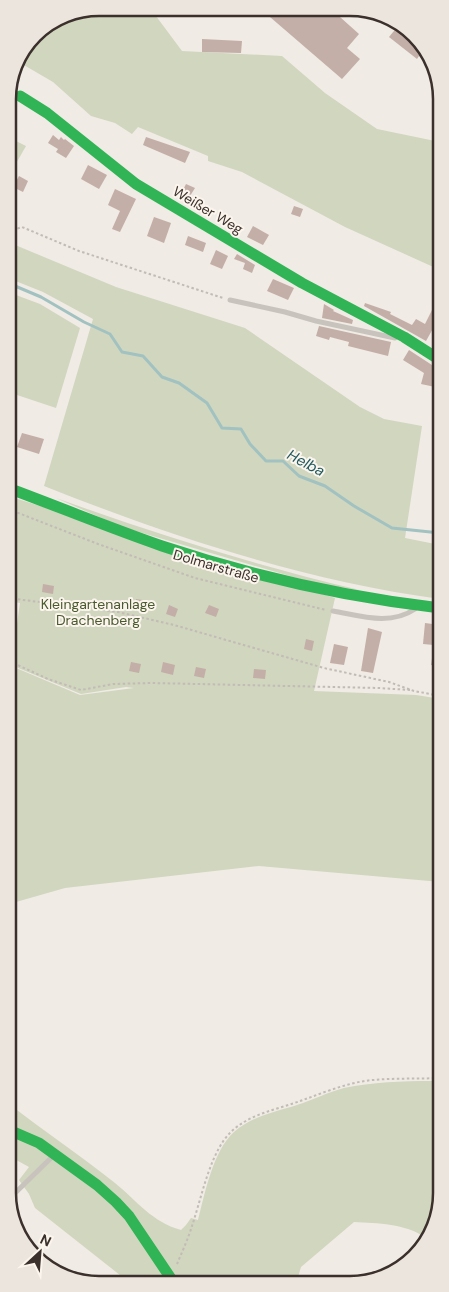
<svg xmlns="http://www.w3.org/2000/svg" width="449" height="1292" viewBox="0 0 449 1292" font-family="'DM Sans',sans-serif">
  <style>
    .green { fill: #d1d6bf }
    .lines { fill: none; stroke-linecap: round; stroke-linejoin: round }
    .stream { stroke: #a1c2c1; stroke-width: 3 }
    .building { fill: #c3afa7 }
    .path { stroke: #c2bbb6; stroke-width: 2; stroke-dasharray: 2.5 2.5; stroke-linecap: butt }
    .lane { stroke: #c9c3be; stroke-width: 5 }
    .fast { stroke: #30b455; stroke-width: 11 }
    .labels { text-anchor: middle; stroke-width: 4; stroke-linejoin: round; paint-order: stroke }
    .street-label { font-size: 14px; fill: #3b302b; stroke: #fbf5ee }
    .park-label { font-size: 14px; fill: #4a5a2e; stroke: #fbf5ee }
    .water-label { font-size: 15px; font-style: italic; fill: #1f5a5e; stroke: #fbf5ee }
    .rim { fill: none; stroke: #3b302b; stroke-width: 2.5 }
  </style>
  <rect width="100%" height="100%" fill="#f0ebe5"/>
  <g class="green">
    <polygon points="100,8 150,8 182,51 282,56 325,93 377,129 440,142 440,270 345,227 242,172 208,161 208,156 138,127 132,134 115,123 91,116 53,82 17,61 39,31"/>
    <polygon points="8,137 26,146 14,167 8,165"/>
    <path d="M8,242L116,287L245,328L360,407L384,419L422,426L405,538L440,545V599C305,581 170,536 44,486L93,319L43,292L8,278Z"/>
    <polygon points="8,292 40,304 80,328 56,408 8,392"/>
    <polygon points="8,496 335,598 314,691 416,695 441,699 441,882 259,866 65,888 9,904 9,665 80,695 134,688 126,687 81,694 11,665 20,603 8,601"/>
    <path d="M56,498C156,534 257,566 360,590L317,584L122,527Z"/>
    <path d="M441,1078V1198L425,1237C405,1224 378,1223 354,1222L301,1267L298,1277L299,1283H130L35,1208L29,1194L19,1180L29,1167L9,1156V1104C44,1131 81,1156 115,1183C137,1201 152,1222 181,1230L186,1225L191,1218L198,1220C205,1193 213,1151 234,1132C252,1116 275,1112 297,1105C313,1100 328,1092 344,1088C372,1082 403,1081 431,1081Z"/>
  </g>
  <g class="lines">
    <polyline class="stream" points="8,283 41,297 84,322 110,334 122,352 143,356 162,377 179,383 207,403 222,428 241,429 250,444 266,461 283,461 299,476 325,486 354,506 392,528 440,533"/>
  </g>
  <g class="building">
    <polygon points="278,9 331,9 359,34 347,48 360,59 342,79 270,17"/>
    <polygon points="398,26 415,35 430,64 419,56 417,59 389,37"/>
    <polygon points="202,39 242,41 241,53 202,52"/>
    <polygon points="53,135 59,140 61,137 64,140 65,139 74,146 66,158 56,152 58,149 48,143"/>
    <polygon points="146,137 190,152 185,163 143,145"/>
    <polygon points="88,165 107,175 99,189 81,179"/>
    <polygon points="19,176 28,181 23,192 13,187"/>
    <polygon points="186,184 195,188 190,196 182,192"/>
    <polygon points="115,189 136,199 120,232 112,229 120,211 108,205"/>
    <polygon points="294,206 303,209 300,217 291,214"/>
    <polygon points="154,217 171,223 164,243 147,236"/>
    <polygon points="253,226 269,235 263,245 247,237"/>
    <polygon points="188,236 206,243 203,252 185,245"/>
    <polygon points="216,250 228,256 222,269 210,264"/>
    <polygon points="237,254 255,265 252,273 243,269 245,263 234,259"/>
    <polygon points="273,279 294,288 288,300 267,291"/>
    <polygon points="365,303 391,312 390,314 412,325 416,319 425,324 434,306 440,309 440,316 426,341 364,306"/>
    <polygon points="324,304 334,310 333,311 353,320 352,324 322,318"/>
    <polygon points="319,326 391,342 388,356 348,346 349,342 330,337 329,340 316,336"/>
    <polygon points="409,350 435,367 440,369 440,388 421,384 424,373 403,360"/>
    <polygon points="22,433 44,439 39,454 17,447"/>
    <polygon points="43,584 54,586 53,594 42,592"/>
    <polygon points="136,599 149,601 147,610 135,607"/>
    <polygon points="169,605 178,609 175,617 166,614"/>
    <polygon points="209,605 219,609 216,617 205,613"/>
    <polygon points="425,623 440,625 440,666 431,665 434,645 423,644"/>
    <polygon points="368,628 382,632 373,673 361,671"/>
    <polygon points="306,639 314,641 312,651 304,649"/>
    <polygon points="334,644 348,647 344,665 330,663"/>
    <polygon points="131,662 141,664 139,673 129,671"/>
    <polygon points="163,662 175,665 173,675 161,672"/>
    <polygon points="196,667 206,669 204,678 194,676"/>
    <polygon points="254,669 266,670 265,679 253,678"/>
  </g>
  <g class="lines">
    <g class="path">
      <polyline points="8,232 22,227 79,251 223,298"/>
      <polyline points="8,509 98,544 195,578 326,610"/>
      <polyline points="8,598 118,612 174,625 324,668 389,682 414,691 441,696"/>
      <polyline points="9,661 48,679 81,690 113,684 152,683 379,688 410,690"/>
      <path d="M177,1264C182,1252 188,1239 192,1226C201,1199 208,1163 224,1140C242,1115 273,1111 300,1101C323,1093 348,1082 373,1080C395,1078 418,1079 441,1078"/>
    </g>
    <g class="lane">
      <polyline points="8,91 19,96"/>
      <polyline points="230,300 285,312 316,321 395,338"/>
      <path d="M333,611C361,616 390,626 415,609"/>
      <polyline points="9,1199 54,1155"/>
    </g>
    <g class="fast">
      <polyline points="20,96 47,113 136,184 302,283 404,337 440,360"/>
      <path d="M8,488C59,507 110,528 162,546C252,576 345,597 440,608"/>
      <polyline points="9,1130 39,1143 97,1185 116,1202 129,1216 174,1283"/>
    </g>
  </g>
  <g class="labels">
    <g class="street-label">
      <text transform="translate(208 210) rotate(31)" y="5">Weißer Weg</text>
      <text transform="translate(216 566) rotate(16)" y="5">Dolmarstraße</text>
    </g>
    <g class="park-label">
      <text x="98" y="609">Kleingartenanlage<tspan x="98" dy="16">Drachenberg</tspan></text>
    </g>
    <g class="water-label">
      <text transform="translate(306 463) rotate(28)" y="5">Helba</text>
    </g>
  </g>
  <path d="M0 0H449V1292H0ZM99 16H350A83 83 0 0 1 433 99V1193A83 83 0 0 1 350 1276H99A83 83 0 0 1 16 1193V99A83 83 0 0 1 99 16Z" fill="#ece5de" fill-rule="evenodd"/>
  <path class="rim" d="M99 16H350A83 83 0 0 1 433 99V1193A83 83 0 0 1 350 1276H99A83 83 0 0 1 16 1193V99A83 83 0 0 1 99 16Z"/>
  <g transform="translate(40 1252) rotate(26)" stroke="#fbf5ee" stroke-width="4" paint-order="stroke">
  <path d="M0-4L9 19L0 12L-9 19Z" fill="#3b302b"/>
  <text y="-8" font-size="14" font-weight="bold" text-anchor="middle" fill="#3b302b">N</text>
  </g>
</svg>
